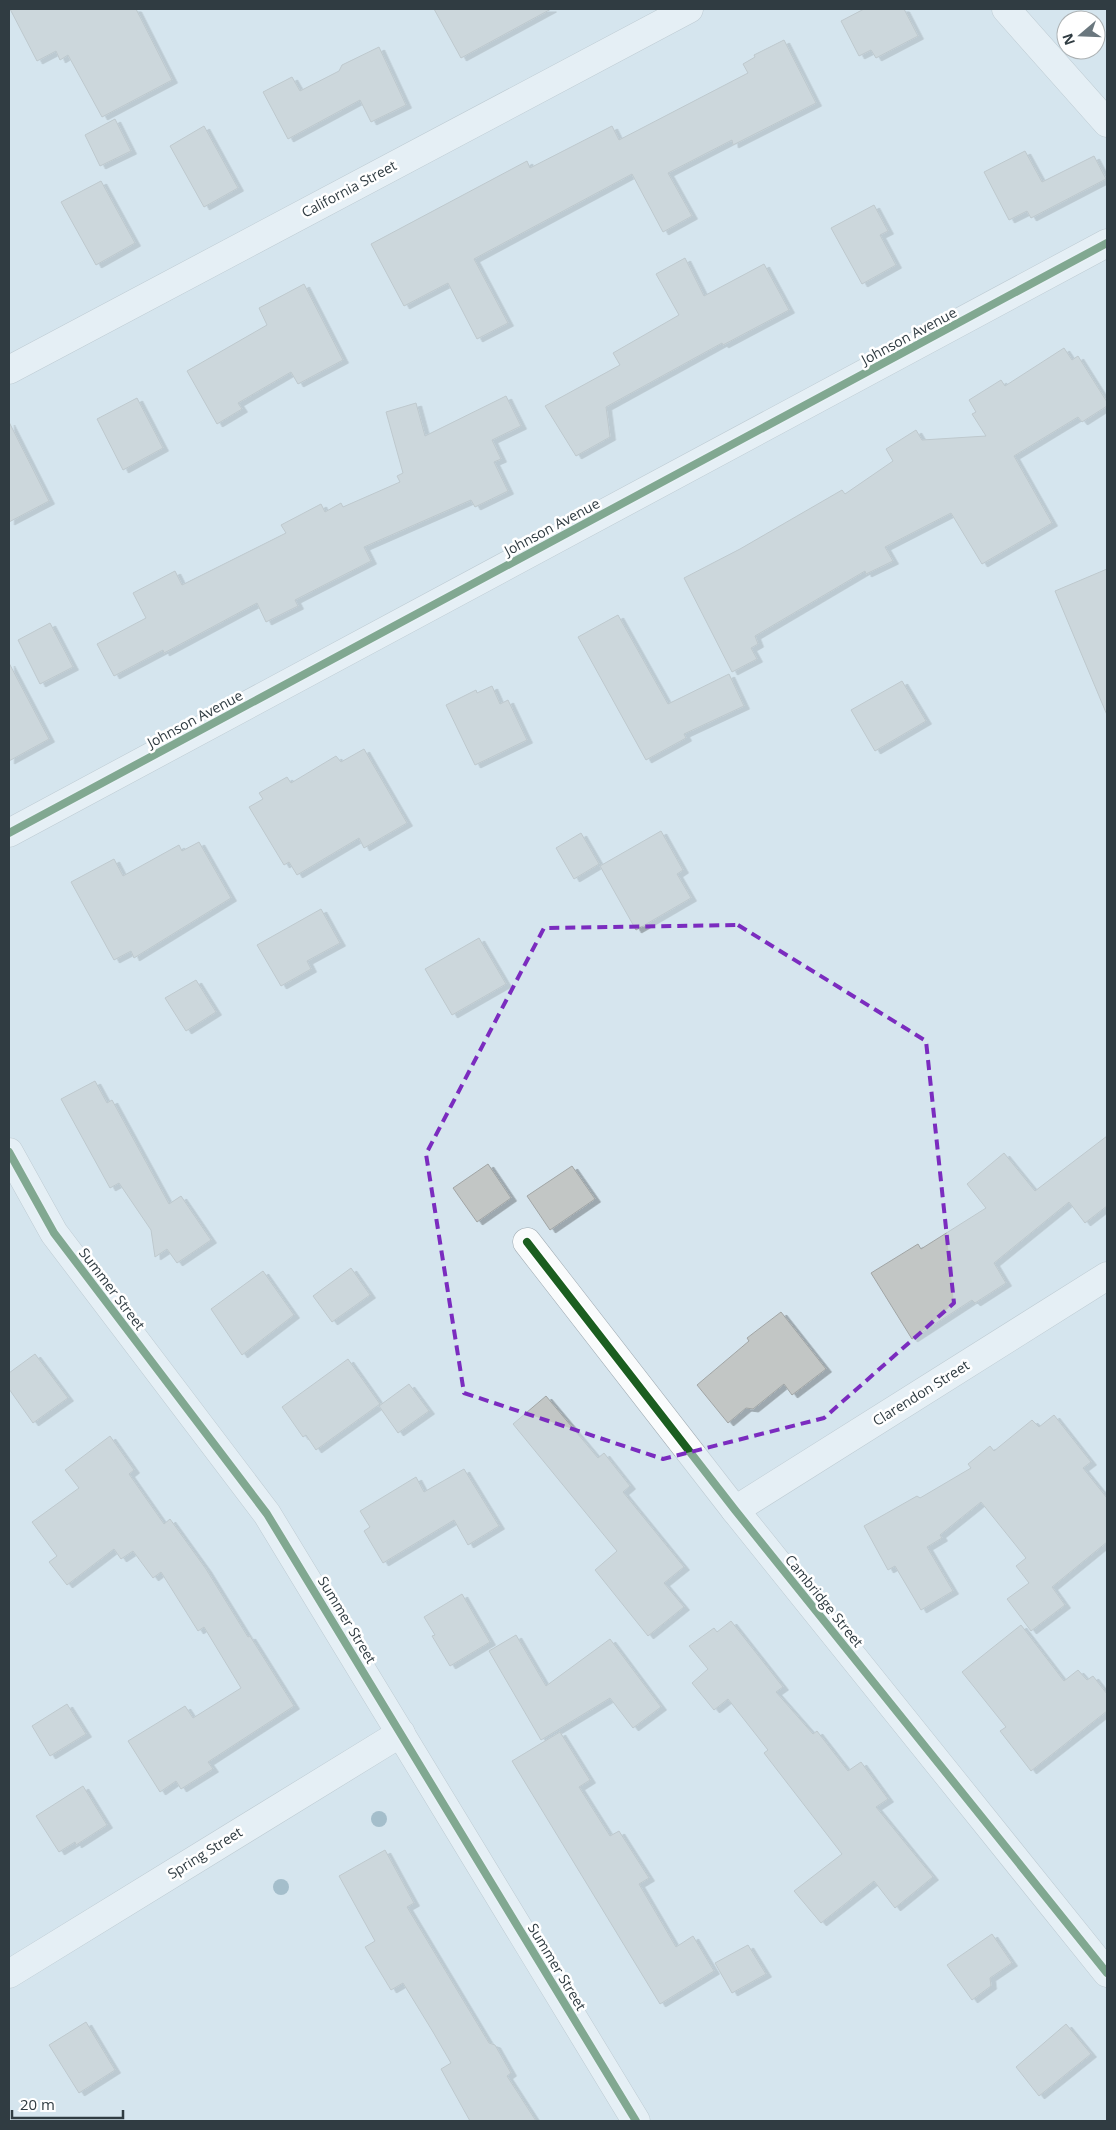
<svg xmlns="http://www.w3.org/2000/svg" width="1116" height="2130" viewBox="0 0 1116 2130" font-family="'Open Sans',sans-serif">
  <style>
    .building { fill: #c2c6c5; stroke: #a1a5a5; filter: url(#shadow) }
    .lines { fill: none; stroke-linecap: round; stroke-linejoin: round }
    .minor-casing { stroke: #a0abb2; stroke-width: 29 }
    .minor { stroke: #f9fbfc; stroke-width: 28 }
    .cycleway-casing { stroke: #fff; stroke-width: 11 }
    .cycleway { stroke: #1b5e20; stroke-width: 8 }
    .tree { fill: #698ea0 }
    .marked { fill: none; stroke: #7b2cbf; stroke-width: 4; stroke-dasharray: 10 6; stroke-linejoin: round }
    .labels { text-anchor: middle; stroke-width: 5; stroke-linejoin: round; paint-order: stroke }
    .street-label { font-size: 14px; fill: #303c42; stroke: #fff }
  </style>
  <defs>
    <filter id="shadow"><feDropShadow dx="5.5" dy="3" stdDeviation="0" flood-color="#0004"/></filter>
  </defs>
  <rect width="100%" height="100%" fill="#d6e5ee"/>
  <g class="building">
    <polygon points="10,9 136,9 172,80 102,117 68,55 60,60 56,51 37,61"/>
    <polygon points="434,9 551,9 461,58"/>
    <polygon points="864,9 904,9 918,36 876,58 871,50 859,56 841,21"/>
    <polygon points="784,40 816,103 733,145 732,140 668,173 692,216 663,232 632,174 474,259 508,323 477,339 448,283 404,306 371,244 527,161 530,168 612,126 619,140 748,73 743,64 755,57 754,55"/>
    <polygon points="379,47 406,105 371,122 360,100 288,139 263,92 292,77 300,91 339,71 342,65"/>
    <polygon points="115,119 131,151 100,166 85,135"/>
    <polygon points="204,126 238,188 204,207 170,146"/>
    <polygon points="1025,151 1042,182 1094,156 1106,179 1031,218 1027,211 1009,220 984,172"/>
    <polygon points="101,181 135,243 96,265 61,202"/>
    <polygon points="874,205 888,231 880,235 896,265 862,284 831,228"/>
    <polygon points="685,258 704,296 764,264 789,310 723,345 722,343 606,407 610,437 576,456 545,406 620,365 613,353 679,315 656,274"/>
    <polygon points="304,284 343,360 298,384 291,372 238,403 242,409 217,424 187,371 267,325 259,308"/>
    <polygon points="1064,348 1072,360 1078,356 1107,402 1107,406 1082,422 1078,417 1014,456 1052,523 982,564 951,513 885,547 893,561 866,574 865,571 755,636 758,644 751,648 757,659 732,672 684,578 740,549 842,490 845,494 893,461 886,449 916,430 922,440 986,436 972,414 976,412 969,400 1001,380 1005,386"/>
    <polygon points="506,396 521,426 492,440 501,459 494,462 508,491 475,507 471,500 364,547 371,561 295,600 298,606 266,622 257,603 164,653 163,650 114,676 97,644 146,618 133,593 175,571 182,585 286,533 281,525 321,504 325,512 341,503 343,507 400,482 397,476 403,473 386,412 416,403 425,436"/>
    <polygon points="137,398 163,448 123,470 97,419"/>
    <polygon points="9,422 49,501 9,522"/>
    <polygon points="1107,569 1107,715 1055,591"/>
    <polygon points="618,615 668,704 729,674 744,706 684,734 686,738 646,760 578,637"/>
    <polygon points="50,623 73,667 40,684 18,640"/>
    <polygon points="9,663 49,739 9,761"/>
    <polygon points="902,681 926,721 875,751 851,710"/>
    <polygon points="492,686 500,704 508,700 527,740 475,765 446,705 476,690 477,693"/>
    <polygon points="364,749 407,823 364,848 359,838 297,875 289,862 284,865 249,807 263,799 259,793 287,777 291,783 336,756 341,762"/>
    <polygon points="661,831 683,870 677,874 691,898 636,930 600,866"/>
    <polygon points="581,833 599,864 574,879 556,848"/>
    <polygon points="199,842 231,898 134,958 131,951 114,960 71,882 114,859 123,876 179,845 182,851"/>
    <polygon points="321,909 340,943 307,961 311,969 281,986 257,945"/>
    <polygon points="479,938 506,984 452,1015 425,969"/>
    <polygon points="196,980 216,1012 186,1031 165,998"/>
    <polygon points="95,1081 107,1103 112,1100 169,1204 181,1196 211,1240 177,1263 167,1249 155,1257 151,1230 119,1183 110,1188 61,1099"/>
    <polygon points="1107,1136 1107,1206 1085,1223 1069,1202 994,1263 1006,1283 975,1303 972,1300 912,1339 871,1273 918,1244 921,1249 986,1208 967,1184 1004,1153 1035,1191"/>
    <polygon points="488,1164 511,1198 477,1222 453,1188"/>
    <polygon points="572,1166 595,1199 550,1230 527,1196"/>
    <polygon points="351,1268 370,1295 332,1322 313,1296"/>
    <polygon points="263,1271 294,1315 242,1355 211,1309"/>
    <polygon points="781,1312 826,1369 792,1395 784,1384 753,1409 746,1408 728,1423 697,1385 749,1341 747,1338"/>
    <polygon points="35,1354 68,1398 33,1423 9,1389 9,1373"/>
    <polygon points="348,1359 380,1404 316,1450 306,1435 303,1437 282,1407"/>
    <polygon points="409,1384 429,1411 398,1433 379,1406"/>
    <polygon points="546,1396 598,1458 604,1453 630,1486 623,1492 684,1567 664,1583 684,1607 648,1636 595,1570 617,1551 513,1424"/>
    <polygon points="1054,1415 1091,1462 1083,1468 1107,1498 1107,1542 1052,1587 1065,1605 1031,1631 1007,1599 1029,1583 1016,1566 1026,1558 981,1502 940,1535 942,1538 927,1547 953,1591 921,1610 895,1566 888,1570 864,1526 917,1496 920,1498 971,1468 968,1464 990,1446 994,1451 1032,1420 1039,1427"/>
    <polygon points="110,1436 134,1470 129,1474 164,1524 170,1519 206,1569 248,1637 250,1636 294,1706 208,1762 213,1769 181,1789 176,1781 160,1792 128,1741 185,1706 193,1718 241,1688 204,1627 198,1631 161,1572 153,1578 133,1551 121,1559 114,1549 67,1585 49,1562 57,1556 32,1522 79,1488 65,1470"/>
    <polygon points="464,1469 499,1526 468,1545 454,1520 383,1563 364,1531 370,1527 360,1511 416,1477 424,1492"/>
    <polygon points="462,1594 490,1642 450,1666 432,1636 435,1635 424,1617"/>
    <polygon points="731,1621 783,1687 776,1692 813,1734 817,1731 848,1771 861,1762 888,1799 876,1807 933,1877 895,1908 874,1881 821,1923 794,1891 842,1854 764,1753 768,1750 728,1699 714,1710 692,1683 708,1669 689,1646 714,1628 717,1632"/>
    <polygon points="1021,1625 1064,1681 1078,1670 1087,1680 1093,1676 1107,1694 1107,1711 1031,1771 1000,1731 1006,1727 962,1672"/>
    <polygon points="516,1635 546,1686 610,1639 661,1707 633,1728 610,1698 541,1740 489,1651"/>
    <polygon points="67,1704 86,1734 50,1756 32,1726"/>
    <polygon points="560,1732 590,1780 579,1787 610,1836 619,1831 649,1878 639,1884 676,1947 693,1936 714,1971 660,2004 512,1761"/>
    <polygon points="83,1786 107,1825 76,1845 75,1842 59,1852 36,1816"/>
    <polygon points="385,1850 414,1903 407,1907 489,2043 495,2045 511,2073 507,2076 536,2121 470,2121 441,2069 451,2063 433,2032 403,1983 391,1990 365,1947 375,1941 339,1876"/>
    <polygon points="992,1934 1012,1963 990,1978 991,1986 972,2000 947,1965"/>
    <polygon points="748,1945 766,1974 732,1993 715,1963"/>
    <polygon points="86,2022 115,2070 79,2093 49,2045"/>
    <polygon points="1066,2024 1091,2054 1039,2096 1016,2067"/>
  </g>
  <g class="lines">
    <defs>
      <g id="minor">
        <polyline points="1006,9 1107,123"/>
        <polyline points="9,370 689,9"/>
        <polyline points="9,833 1107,243"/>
        <polyline points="9,1152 54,1233 267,1514 636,2121"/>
        <polyline points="527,1242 735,1510 1107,1973"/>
        <polyline points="735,1510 1107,1276"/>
        <polyline points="9,1974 401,1733"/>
      </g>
    </defs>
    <use href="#minor" class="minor-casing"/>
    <use href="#minor" class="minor"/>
    <defs>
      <g id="cycleway">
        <polyline points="9,833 1107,243"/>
        <polyline points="9,1152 54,1233 267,1514 636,2121"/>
        <polyline points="527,1242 735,1510 1107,1973"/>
      </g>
    </defs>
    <use href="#cycleway" class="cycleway-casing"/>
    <use href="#cycleway" class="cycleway"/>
  </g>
  <g class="tree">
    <circle cx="379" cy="1819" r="8"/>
    <circle cx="281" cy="1887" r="8"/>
  </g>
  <path d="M0 0H1116V2130H0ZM738,925L926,1041L954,1303L824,1418L663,1459L464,1393L426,1154L544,928Z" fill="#d6e5ee" fill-opacity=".55" fill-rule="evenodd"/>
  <path class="marked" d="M738,925L926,1041L954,1303L824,1418L663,1459L464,1393L426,1154L544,928Z"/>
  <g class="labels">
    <g class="street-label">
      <text transform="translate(349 189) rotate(-28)" y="5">California Street</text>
      <text transform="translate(909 336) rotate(-28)" y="5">Johnson Avenue</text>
      <text transform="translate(552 527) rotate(-28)" y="5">Johnson Avenue</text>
      <text transform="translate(195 719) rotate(-28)" y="5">Johnson Avenue</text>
      <text transform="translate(112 1289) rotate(53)" y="5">Summer Street</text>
      <text transform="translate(921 1393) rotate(-32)" y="5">Clarendon Street</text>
      <text transform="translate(824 1601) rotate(51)" y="5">Cambridge Street</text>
      <text transform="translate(347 1620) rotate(59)" y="5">Summer Street</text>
      <text transform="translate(205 1853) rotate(-32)" y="5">Spring Street</text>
      <text transform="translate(557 1967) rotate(59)" y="5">Summer Street</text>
    </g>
  </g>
  <rect width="1116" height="2130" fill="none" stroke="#303c42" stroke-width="20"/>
  <g transform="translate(1081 35) rotate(251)"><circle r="24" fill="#ffffff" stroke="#acb1b3"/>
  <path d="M0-4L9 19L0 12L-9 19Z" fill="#6a777e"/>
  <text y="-8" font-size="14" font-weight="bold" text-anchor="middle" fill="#303c42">N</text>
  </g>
  <path d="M12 2110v8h111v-8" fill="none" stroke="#303c42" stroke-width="2.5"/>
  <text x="20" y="2110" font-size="15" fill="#303c42" stroke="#ffffff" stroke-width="4" paint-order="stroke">20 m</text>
</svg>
